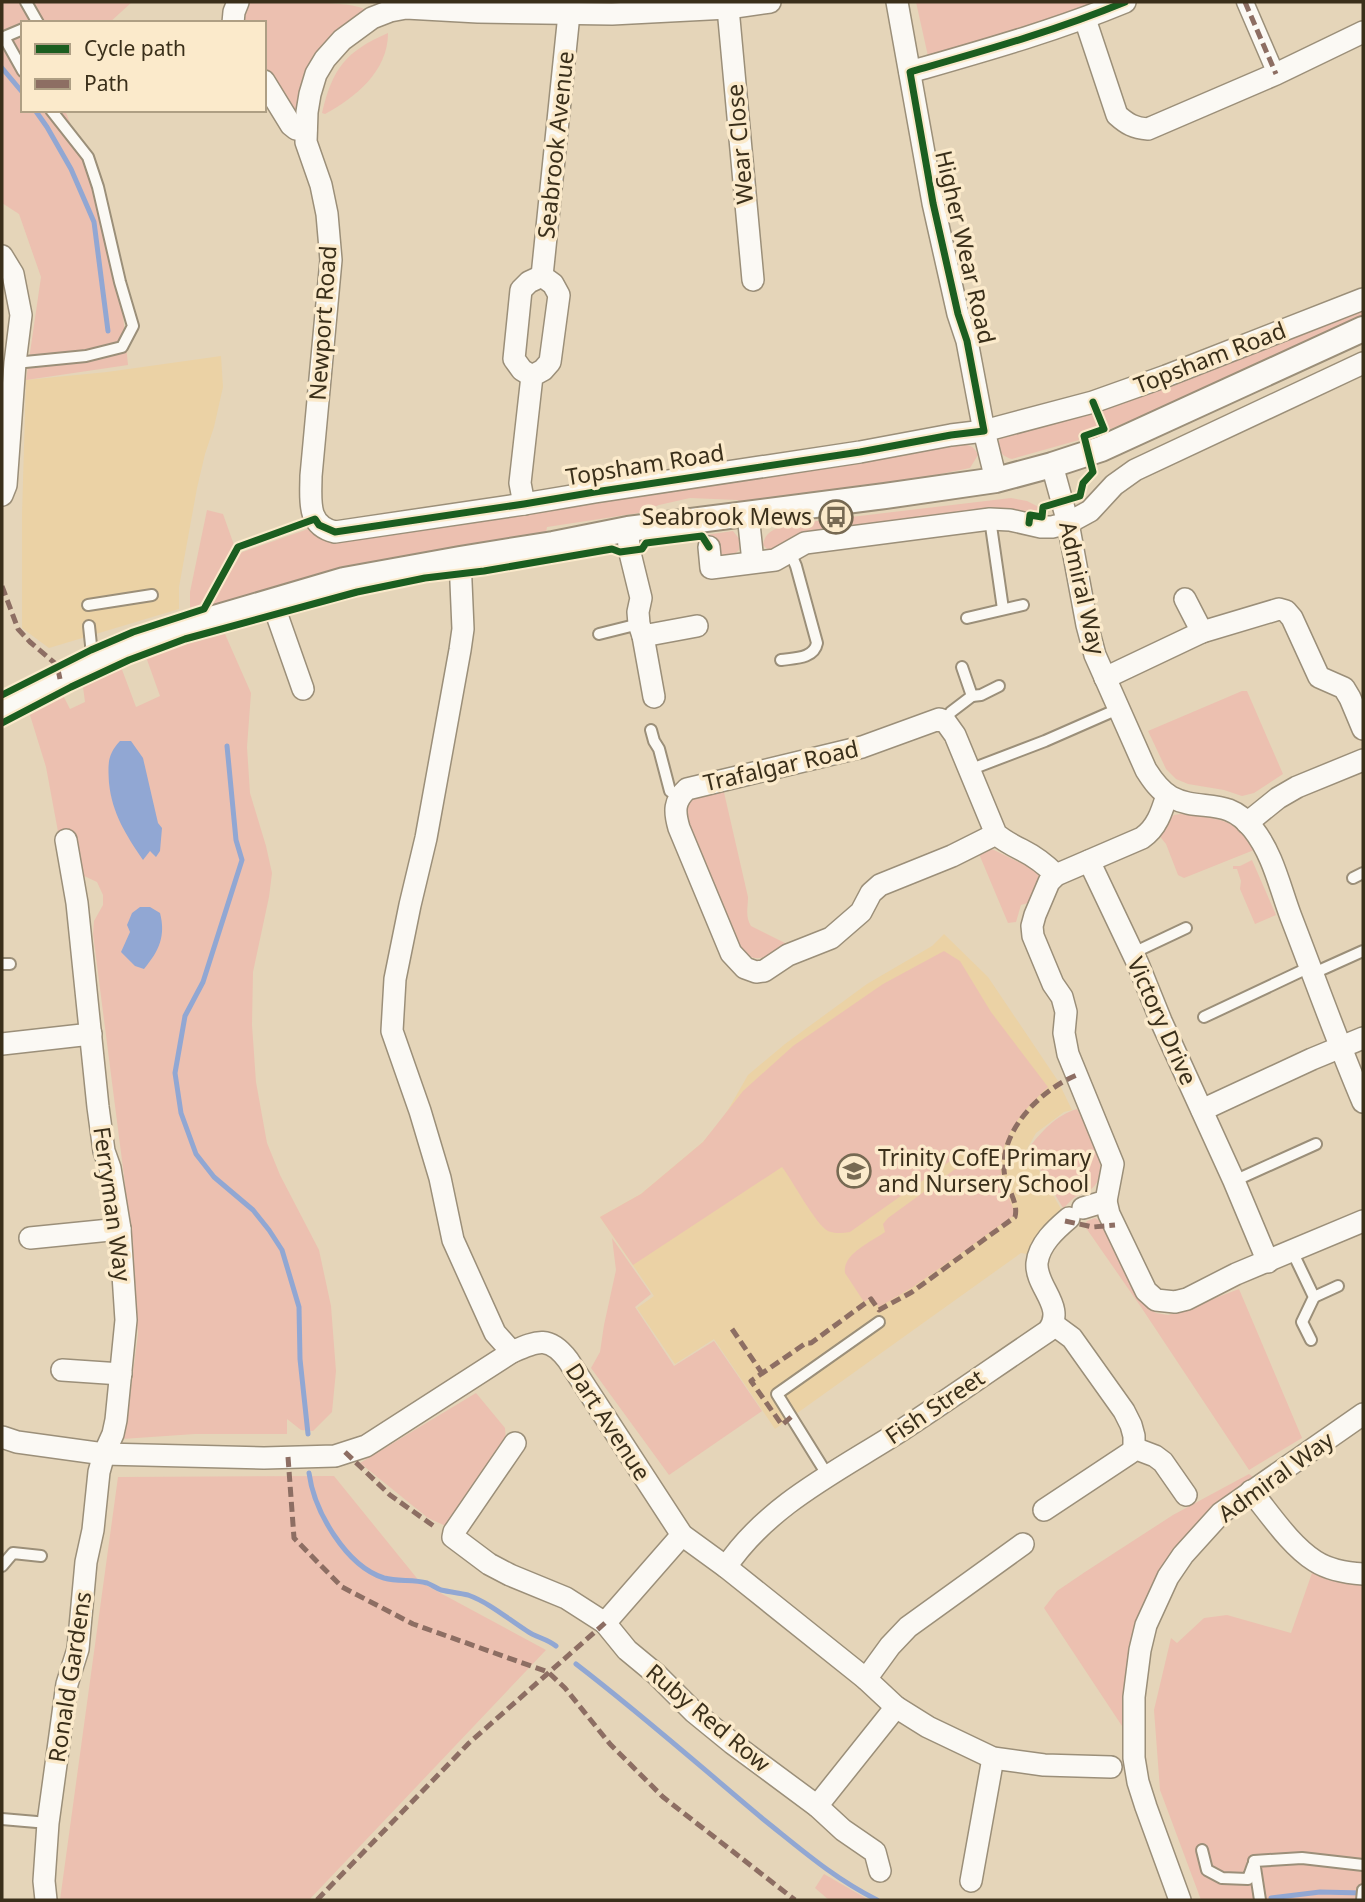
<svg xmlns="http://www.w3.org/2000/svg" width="1365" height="1902" viewBox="0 0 1365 1902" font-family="'Noto Sans',sans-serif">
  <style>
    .built { fill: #ebd2a5 }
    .green { fill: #ecc0b0 }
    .water { fill: #91a7d3 }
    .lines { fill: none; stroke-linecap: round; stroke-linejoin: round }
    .stream { stroke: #91a7d3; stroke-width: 5 }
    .service-casing { stroke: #9b8f79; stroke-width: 14 }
    .pedestrian-casing { stroke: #9b8f79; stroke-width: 19 }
    .minor-casing { stroke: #9b8f79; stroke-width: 24 }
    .tertiary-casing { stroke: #9b8f79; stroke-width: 28 }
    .service { stroke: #fbf9f4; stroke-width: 10 }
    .pedestrian { stroke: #fbf9f4; stroke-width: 16 }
    .minor { stroke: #fbf9f4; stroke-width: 21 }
    .tertiary { stroke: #fbf9f4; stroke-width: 24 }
    .quiet { stroke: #8d6e63; stroke-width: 5; stroke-dasharray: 10 5; stroke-linecap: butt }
    .cycleway-casing { stroke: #fbeacb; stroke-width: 11 }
    .cycleway { stroke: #1b5e20; stroke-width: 7 }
    .labels { text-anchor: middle; stroke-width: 7; stroke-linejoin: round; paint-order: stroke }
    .street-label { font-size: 23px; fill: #3a2f1a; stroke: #fbeacb }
    .poi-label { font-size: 23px; fill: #3a2f1a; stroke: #fbeacb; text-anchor: end }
  </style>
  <rect width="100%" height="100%" fill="#e5d5b9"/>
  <g class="built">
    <polygon points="221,356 223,387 214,427 205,454 197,488 179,587 179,609 49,648 22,628 22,514 26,380 107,372"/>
    <polygon points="944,934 988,977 1058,1081 1072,1110 1064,1112 1036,1133 1027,1149 1061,1209 1042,1227 1033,1240 1027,1254 1021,1253 775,1429 714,1339 675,1364 637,1308 654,1296 600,1217 641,1194 703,1142 724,1117 748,1075 785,1044 867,984 932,946"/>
  </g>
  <g class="green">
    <polygon points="2,2 132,2 109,23 23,23 23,110 65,110 91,177 118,264 128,365 26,380 41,277 19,214 2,203"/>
    <path d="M248,2C271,2 351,0 366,10L313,59L304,75L296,112L293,115L264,67V23H243V15Z"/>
    <polygon points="916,2 1094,2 1048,19 928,56"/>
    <path d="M388,33C388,71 356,97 325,114L322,113C332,69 346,51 388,33Z"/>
    <polygon points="1363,306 1363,318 1241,374 1108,430 1100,412 1104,407 1172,386"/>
    <path d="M1090,411L1093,414L1098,428L1078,435L1079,440L1012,459C1004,457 999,453 997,445L1001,437Z"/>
    <path d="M953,444C965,444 973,443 978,455L970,468L857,491L740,505L738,500L690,498L659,505L639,513L547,527L546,532L213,606L212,602L240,553L311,528Z"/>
    <path d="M1011,498L1027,501L1039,507L1038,513L1027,511L1025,516L777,550H768L763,545C765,530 779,527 792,524Z"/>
    <polygon points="207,510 223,514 234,545 201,606 190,609 190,592"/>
    <polygon points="733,531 740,540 739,550 731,557 720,557 705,535"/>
    <polygon points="225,634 251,693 247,747 250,793 266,846 272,873 269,897 253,972 252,1025 256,1082 267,1143 280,1175 319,1250 331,1306 336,1371 332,1412 313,1431 301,1430 287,1419 287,1434 195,1434 122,1439 126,1426 138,1334 124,1176 93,934 94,921 103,905 103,895 97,882 82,875 59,837 46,767 29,712 63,695 70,709 85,702 83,687 121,667 136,707 160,696 146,657 162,651"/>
    <polygon points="1242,691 1247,691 1283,774 1254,793 1242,796 1224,790 1188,784 1176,779 1166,769 1148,731"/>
    <path d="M723,788L748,897C748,908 745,916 751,926L789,945C778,951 762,963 749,956C745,954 740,949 738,945C730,932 728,917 722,904C714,885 679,820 689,803C694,794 714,791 723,788Z"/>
    <path d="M1181,814C1214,818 1238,817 1254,850L1184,878L1178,875L1166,844L1158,834L1174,815Z"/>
    <polygon points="992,849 1033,869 1039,876 1028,903 1021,905 1016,922 1008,923 979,854"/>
    <polygon points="1252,860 1276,915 1255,924 1240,889 1241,881 1237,869 1233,869 1233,866 1240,866"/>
    <path d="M944,951L960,961L991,1012L1048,1087C1024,1110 1000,1134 1001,1170C1001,1184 1010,1198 1014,1211L1013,1216L913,1287L879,1307L872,1297L864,1302L845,1273C842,1254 871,1242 885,1232L883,1224L888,1218L969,1159L963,1152L850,1232C843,1233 835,1234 828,1231C815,1224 793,1181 782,1167L633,1265L600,1217L641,1194L703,1142L743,1091L793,1046L883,984Z"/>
    <path d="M1077,1109C1088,1127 1115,1173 1090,1190C1086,1193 1080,1194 1075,1197C1071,1200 1067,1205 1063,1208L1028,1149C1041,1132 1056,1115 1077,1109Z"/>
    <polygon points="1095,1218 1102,1222 1143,1304 1156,1313 1168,1315 1181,1311 1239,1289 1302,1438 1249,1470 1141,1307 1084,1225 1087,1221"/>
    <polygon points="612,1238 651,1294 635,1307 674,1366 714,1341 762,1411 669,1475 591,1368 600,1352 604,1325 616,1270"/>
    <polygon points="476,1393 505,1428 506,1441 448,1527 428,1518 360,1463"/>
    <polygon points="1249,1474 1254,1478 1194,1526 1172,1555 1126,1726 1122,1726 1044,1608 1057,1591 1085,1572 1173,1515"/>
    <polygon points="334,1476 420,1582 546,1650 309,1900 60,1900 118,1477"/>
    <path d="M1312,1573C1329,1582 1345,1584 1363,1585V1900H1201L1160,1790L1154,1710L1171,1638L1177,1643L1204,1618L1227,1615L1291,1633Z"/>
    <polygon points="824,1874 869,1900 829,1900 815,1888"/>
  </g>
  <g class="water">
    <path d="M120,741H131L143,758L158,823L162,828L160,851L156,857L150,851L143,860C126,835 112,813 109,783C108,764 107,755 120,741Z"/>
    <path d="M140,907H150L160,913C166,936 159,951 144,969L135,966L121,952L130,932L127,925L132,913Z"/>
  </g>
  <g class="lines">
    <g class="stream">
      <polyline points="2,68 23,93"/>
      <polyline points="35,110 47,127 71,169 94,222 108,331"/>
      <polyline points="227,746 236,840 242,860 203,982 185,1016 175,1073 181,1113 196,1154 214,1177 253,1210 269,1230 282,1250 299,1307 300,1359 308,1434"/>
      <path d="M309,1473C314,1511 346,1566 384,1578C398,1582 413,1579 427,1583C432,1585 436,1588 441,1590C450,1592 459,1593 468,1595C490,1603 508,1619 527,1631C537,1638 546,1638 556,1646"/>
      <path d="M576,1664C640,1713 701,1767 763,1819C802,1850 832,1877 877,1900"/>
      <polyline points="1271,1898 1320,1892 1363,1893"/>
    </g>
    <defs>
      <g id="service">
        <polyline points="26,2 38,23"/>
        <polyline points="23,29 4,37 23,71"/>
        <polyline points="15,363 86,356 122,347 133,326 120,282 98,187 88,157 51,110"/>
        <polyline points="990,519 1003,609"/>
        <polyline points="88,605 152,595"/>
        <polyline points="967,618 1023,605"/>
        <polyline points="89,626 93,664"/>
        <polyline points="599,634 639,624"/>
        <path d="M781,660C794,658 814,659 817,643L796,566L790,552"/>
        <polyline points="972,696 981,695 999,686"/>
        <polyline points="945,721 951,712 972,696 962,667"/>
        <polyline points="651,730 654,741 659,749 670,791 679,797"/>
        <polyline points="969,770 1045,741 1118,709"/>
        <polyline points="1353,878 1363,873"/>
        <polyline points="1133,953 1186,928"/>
        <polyline points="2,964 10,964"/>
        <polyline points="1314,973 1363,951"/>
        <polyline points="1204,1017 1310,967"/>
        <polyline points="1234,1181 1316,1144"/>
        <polyline points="1292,1251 1314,1297 1302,1322 1311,1340"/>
        <polyline points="1314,1297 1338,1286"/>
        <polyline points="828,1476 777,1394 879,1322"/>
        <polyline points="2,1566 13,1553 41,1556"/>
        <polyline points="2,1819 48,1823"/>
        <polyline points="1202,1850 1207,1870 1222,1878 1248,1879 1253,1865"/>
        <polyline points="1260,1900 1254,1861 1302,1858 1363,1865"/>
        <polyline points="1362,1900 1363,1890"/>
      </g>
      <polyline id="pedestrian" points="1245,2 1276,74"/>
      <g id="minor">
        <path d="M770,2L728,8L612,14L478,12L406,8L390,11L372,18L342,40L325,59L316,74L310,94L307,112L306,142L321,185L327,214L331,260L311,476C311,500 306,525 335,532L524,504L595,492L860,452L951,435L984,431L1093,402L1166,376L1363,299"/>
        <polyline points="897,2 933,203 958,314 967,341 984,431 996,480"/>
        <polyline points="728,8 753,280"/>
        <path d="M1085,19L1117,115C1127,124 1134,128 1148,129L1276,74L1363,32"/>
        <polyline points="233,23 234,12 238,2"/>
        <path d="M910,72C983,51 1055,31 1125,2"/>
        <polyline points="264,81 291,125 296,129 306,130"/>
        <polyline points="2,256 13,274 21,315 15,363 6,485 2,495"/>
        <polyline points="532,376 522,370 514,359 521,290 529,282 542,276"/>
        <path d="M1052,465L1068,523L1087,625L1095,655L1146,770C1153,781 1160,791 1171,797C1201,813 1226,795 1253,829C1273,854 1280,888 1291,917C1315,979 1337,1041 1363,1102"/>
        <polyline points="524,504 520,483 532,376 543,370 550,362 559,295 553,284 542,276 569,14"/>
        <polyline points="748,514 753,562"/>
        <polyline points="628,529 629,549 641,598 638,612 639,624 643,636 697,626"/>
        <polyline points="709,547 711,568 775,560 805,543 990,519 1010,520 1041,527 1052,527 1068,523 1090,511 1114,485 1135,470 1363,363"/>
        <polyline points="460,559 463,629 460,650 426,838 410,905 395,979 392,1031 420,1111 440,1178 453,1240 495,1333 512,1352"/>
        <polyline points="1185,599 1202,632"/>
        <polyline points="272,601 303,689"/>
        <polyline points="643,636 654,697"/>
        <polyline points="1105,678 1202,632 1279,609 1286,611 1292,618 1319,677 1344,688 1350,698 1363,729"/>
        <polyline points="1247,823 1278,798 1297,787 1363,760"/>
        <path d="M996,834L952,856L880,885L871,893L861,912L831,938L788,955L764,971L756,972L745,968L731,953L679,828C674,811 674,801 687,789L862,747L939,719L945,721L955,735L996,834C1004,841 1012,845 1022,850C1034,856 1046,865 1056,875"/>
        <polyline points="1089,861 1138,964 1161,1021 1234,1181 1268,1262"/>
        <polyline points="2,1044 91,1034"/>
        <polyline points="1202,1110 1312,1059 1363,1038"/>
        <polyline points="1106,1201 1109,1214 1146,1291 1156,1300 1175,1302 1187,1299 1236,1274 1363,1221"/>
        <path d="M1083,1208L1106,1201L1113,1164L1068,1054L1064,1033L1066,1012L1062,997L1053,984L1033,936L1032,926L1035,915L1049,882L1056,875L1142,838C1157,828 1162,811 1167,795"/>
        <polyline points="30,1238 120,1229"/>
        <polyline points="62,1370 121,1374"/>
        <path d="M2,1437L17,1442L104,1454L264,1458L335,1456L366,1446L512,1352C537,1341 549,1335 568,1360L682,1535L726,1567L866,1679L896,1707L928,1727L993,1758L1044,1765L1111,1767"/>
        <polyline points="515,1443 454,1532 453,1537 489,1564 510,1575 566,1598 605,1623 682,1535"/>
        <polyline points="1134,1448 1155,1456 1163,1462 1186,1495"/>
        <path d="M1251,1491C1270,1514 1290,1545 1315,1561C1329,1570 1347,1573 1363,1574"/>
        <polyline points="1044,1510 1130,1453 1134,1448 1134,1436 1131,1425 1124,1411 1072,1338 1053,1324"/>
        <path d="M726,1567C768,1504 840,1470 902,1430C951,1398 999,1364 1048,1331C1067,1307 1035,1287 1037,1263C1039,1244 1056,1229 1069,1218"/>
        <polyline points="605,1623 627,1650 656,1674 694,1712 732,1743 817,1806 843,1830 875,1852 880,1871"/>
        <polyline points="866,1679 890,1646 908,1627 1023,1544"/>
        <polyline points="817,1806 896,1707"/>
        <polyline points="971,1881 993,1758"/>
        <polyline points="46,1900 44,1881 48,1823 67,1684 78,1649 86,1562 93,1530 99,1472 104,1454 113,1434 116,1420 126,1320 120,1229 110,1168 104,1151 98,1107 77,903 66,840"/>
        <polyline points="1180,1900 1146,1807 1138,1782 1134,1758 1134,1697 1140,1650 1146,1625 1168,1577 1183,1555 1221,1513 1363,1414"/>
      </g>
      <polyline id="tertiary" points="2,708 93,664 194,624 344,580 460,559 553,544 628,529 885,496 996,480 1052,465 1101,449 1363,329"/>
    </defs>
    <use href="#service" class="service-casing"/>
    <use href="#pedestrian" class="pedestrian-casing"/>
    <use href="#minor" class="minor-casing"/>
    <use href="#tertiary" class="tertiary-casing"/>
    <use href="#service" class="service"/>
    <use href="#pedestrian" class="pedestrian"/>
    <use href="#minor" class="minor"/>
    <use href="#tertiary" class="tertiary"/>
    <g class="quiet">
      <polyline points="1245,2 1276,74"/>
      <polyline points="2,586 18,629 30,642 57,665 60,679"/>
      <polyline points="1065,1221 1093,1227 1115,1225"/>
      <polyline points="732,1329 762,1373"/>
      <path d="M791,1417L782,1425L751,1381L806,1343H811L871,1299L879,1310L912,1292L1015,1217C1019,1201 1005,1187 1004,1170C1001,1129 1042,1089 1077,1075"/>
      <polyline points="345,1452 390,1495 435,1527"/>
      <polyline points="288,1457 294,1538 342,1587 413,1624 548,1672 565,1688 610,1744 663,1797 795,1900"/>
      <polyline points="317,1900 469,1743 605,1623"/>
    </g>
    <defs>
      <g id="cycleway">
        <polyline points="1029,523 1030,515 1042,517 1043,507 1080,496 1083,483 1093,472 1084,436 1104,429 1093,402"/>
        <path d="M2,695L91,650L133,632L204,609L238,547L315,519L319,525L335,532L524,504L595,492L860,452L951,435L984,431L967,341L958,314L933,203L910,72C983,51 1055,31 1125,2"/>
        <polyline points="2,723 71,687 129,660 185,639 357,592 425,578 484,571 612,549 620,552 642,549 646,543 702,536 709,547"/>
      </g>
    </defs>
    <use href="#cycleway" class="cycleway-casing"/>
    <use href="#cycleway" class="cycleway"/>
  </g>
  <defs>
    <symbol id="bus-ring" viewBox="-11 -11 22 22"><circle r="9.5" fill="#fbeacb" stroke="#766952" stroke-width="1.5"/><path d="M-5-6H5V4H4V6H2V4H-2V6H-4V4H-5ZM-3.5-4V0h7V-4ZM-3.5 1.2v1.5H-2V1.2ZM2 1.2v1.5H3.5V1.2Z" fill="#766952"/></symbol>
    <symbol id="school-ring" viewBox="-11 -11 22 22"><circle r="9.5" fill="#fbeacb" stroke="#766952" stroke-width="1.5"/><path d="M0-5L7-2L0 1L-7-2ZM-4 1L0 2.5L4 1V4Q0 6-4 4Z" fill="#766952"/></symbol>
  </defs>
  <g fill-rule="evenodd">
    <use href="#bus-ring" x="817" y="498" width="38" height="38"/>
    <use href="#school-ring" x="835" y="1152" width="38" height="38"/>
  </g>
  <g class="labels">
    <g class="street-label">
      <text transform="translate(740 144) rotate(-95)" y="8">Wear Close</text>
      <text transform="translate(556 145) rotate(-84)" y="8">Seabrook Avenue</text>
      <text transform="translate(965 247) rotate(77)" y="8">Higher Wear Road</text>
      <text transform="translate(323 323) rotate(-86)" y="8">Newport Road</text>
      <text transform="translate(1210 358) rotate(-21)" y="8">Topsham Road</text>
      <text transform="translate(645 465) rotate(-9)" y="8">Topsham Road</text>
      <text transform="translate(1082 588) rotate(77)" y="8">Admiral Way</text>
      <text transform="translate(781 766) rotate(-13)" y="8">Trafalgar Road</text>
      <text transform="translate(1162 1021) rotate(66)" y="8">Victory Drive</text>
      <text transform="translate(112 1204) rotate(82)" y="8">Ferryman Way</text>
      <text transform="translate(935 1407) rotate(-34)" y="8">Fish Street</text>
      <text transform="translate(608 1422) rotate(57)" y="8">Dart Avenue</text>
      <text transform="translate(1276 1477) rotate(-36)" y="8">Admiral Way</text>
      <text transform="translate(70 1677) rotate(-81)" y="8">Ronald Gardens</text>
      <text transform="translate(708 1718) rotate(40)" y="8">Ruby Red Row</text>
    </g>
    <g class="poi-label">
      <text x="812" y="525">Seabrook Mews</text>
      <text x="878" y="1166" text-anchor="start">Trinity CofE Primary<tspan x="878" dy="26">and Nursery School</tspan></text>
    </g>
  </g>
  <rect width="1365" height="1902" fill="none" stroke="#3a2f1a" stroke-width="7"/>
  <rect x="21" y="21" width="245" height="91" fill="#fbeacb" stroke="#ae9f84" stroke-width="2"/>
  <rect x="35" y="44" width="35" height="10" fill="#1b5e20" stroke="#ae9f84" stroke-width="2"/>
  <text x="84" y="56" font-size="21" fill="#3a2f1a">Cycle path</text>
  <rect x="35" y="79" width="35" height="10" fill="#8d6e63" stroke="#ae9f84" stroke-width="2"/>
  <text x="84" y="91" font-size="21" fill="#3a2f1a">Path</text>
</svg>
